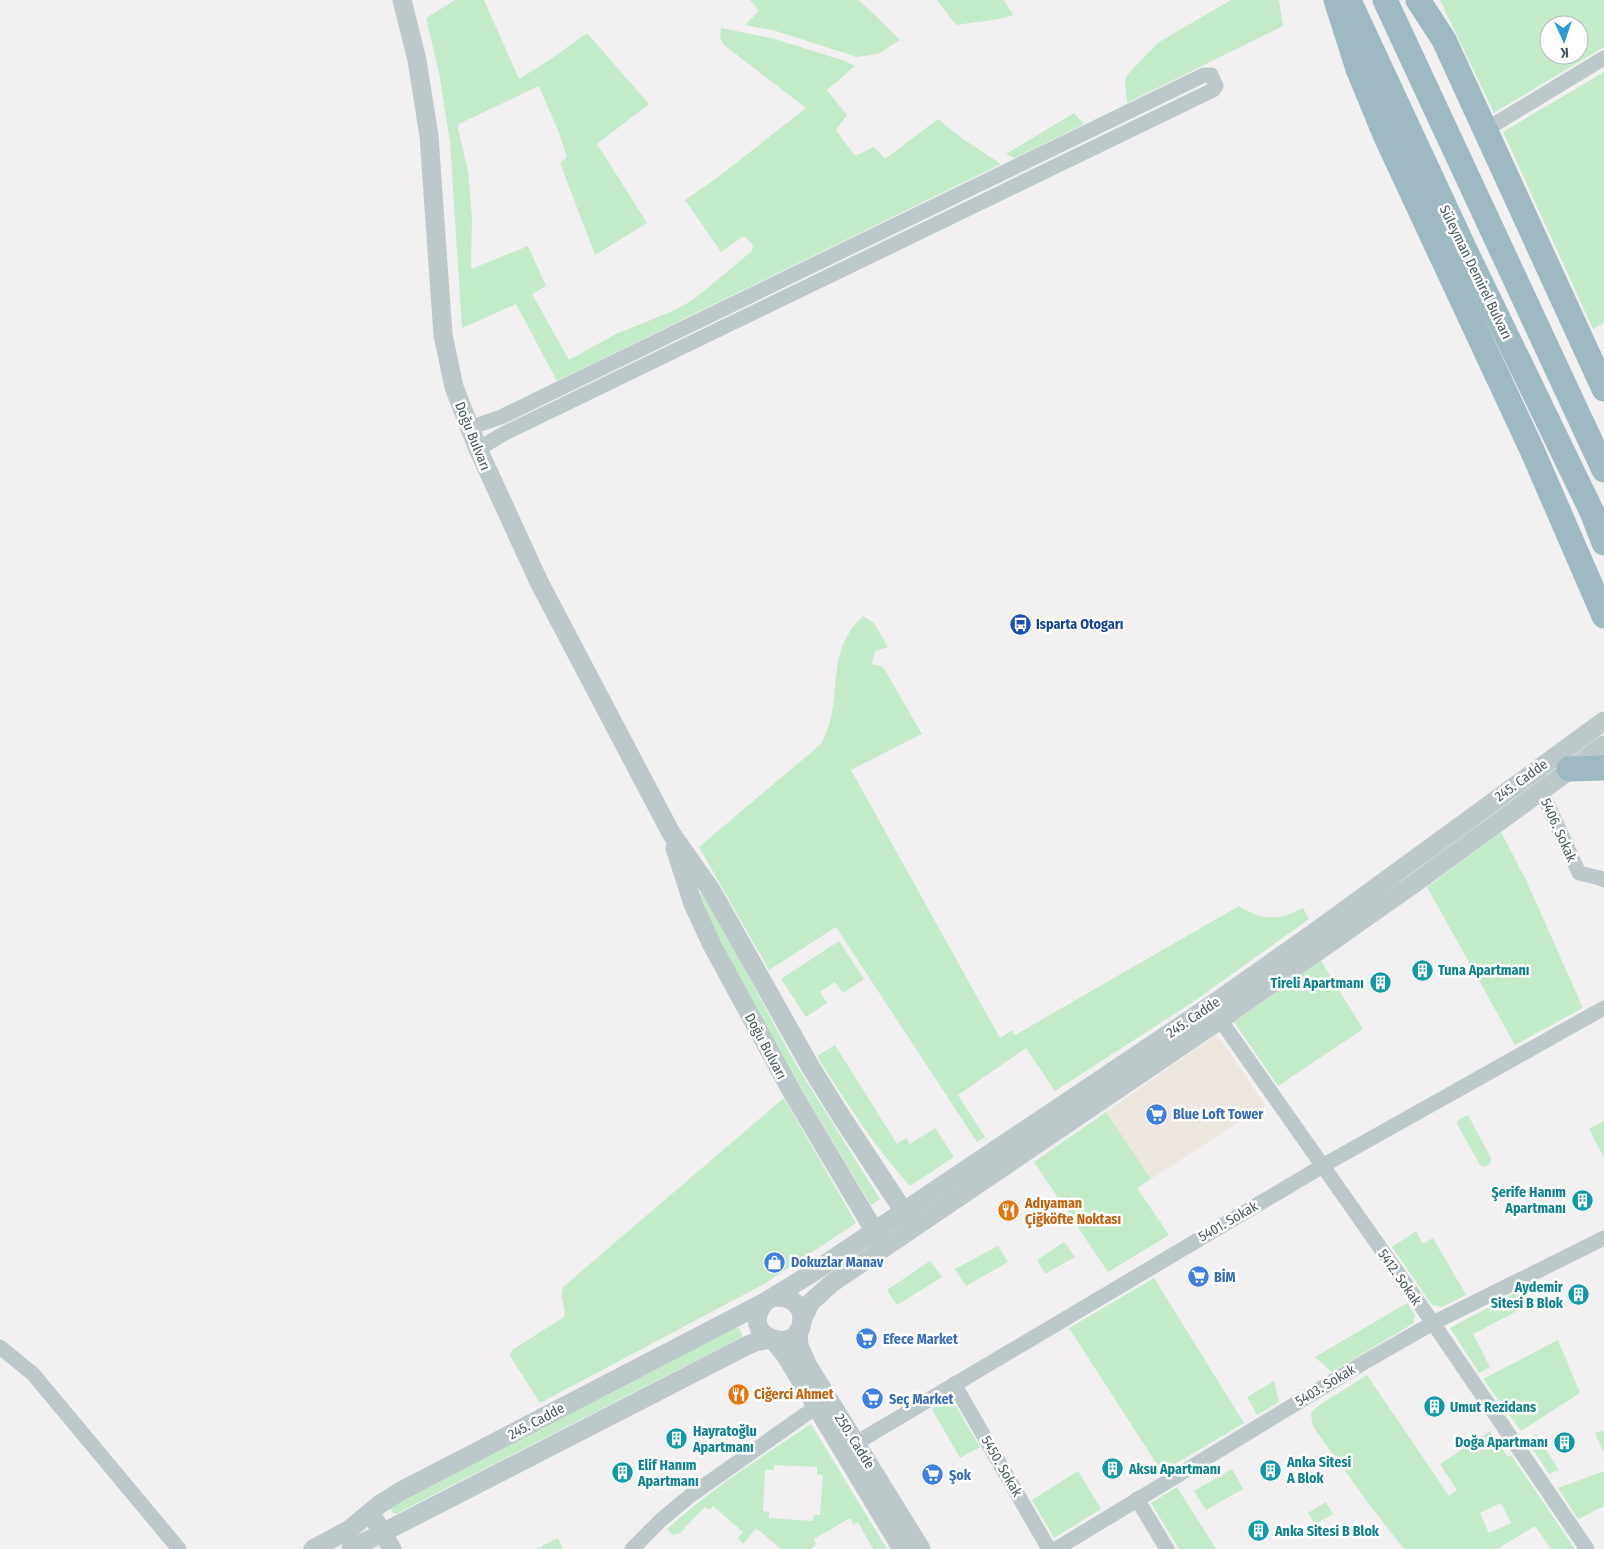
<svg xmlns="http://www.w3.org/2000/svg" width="1604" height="1549" viewBox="0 0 1604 1549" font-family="'Fira Sans Condensed',sans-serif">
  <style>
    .commercial { fill: #ede7e0 }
    .green { fill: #c3ebc9; fill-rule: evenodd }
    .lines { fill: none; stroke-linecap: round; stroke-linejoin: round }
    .minor { stroke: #bdc8cb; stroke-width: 15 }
    .tertiary { stroke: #bdc8cb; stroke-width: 19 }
    .trunk { stroke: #9fb9c3; stroke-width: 25 }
    .labels { text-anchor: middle; stroke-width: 5; stroke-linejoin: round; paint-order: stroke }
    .street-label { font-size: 14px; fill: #4a585c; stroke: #fff }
    .transit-label { font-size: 14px; font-weight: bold; fill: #164399; stroke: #fff; text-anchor: start }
    .culture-label { font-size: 14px; font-weight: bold; fill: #0d838f; stroke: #fff; text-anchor: start }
    .shop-label { font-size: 14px; font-weight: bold; fill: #366cbe; stroke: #fff; text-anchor: start }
    .food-label { font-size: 14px; font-weight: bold; fill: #c56008; stroke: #fff; text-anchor: start }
  </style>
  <rect width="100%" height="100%" fill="#f2f0f1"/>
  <polygon class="commercial" points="1217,1034 1265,1105 1151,1179 1106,1112"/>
  <g class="green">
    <polygon points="455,0 484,0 519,79 551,59 587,33 649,104 597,144 647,223 595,255 560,163 567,157 559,133 539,86 459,124 458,128 468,171 472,218 471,269 528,246 546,286 532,294 569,360 616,334 673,311 693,300 752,251 753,246 746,237 742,237 721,252 685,200 717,178 806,108 724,45 720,38 721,28 775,39 845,61 855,66 827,90 847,115 836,130 855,156 874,147 885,159 938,119 963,139 1001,164 557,381 516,304 462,328 450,142 439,73 426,18"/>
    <polygon points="750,0 859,0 900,40 878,54 857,57 776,31 745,25 759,11"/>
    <polygon points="937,0 1004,0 1013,15 999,19 956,25"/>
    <polygon points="1231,0 1279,0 1283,26 1127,103 1125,81 1127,75 1159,42"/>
    <path d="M1440,0H1604V47L1494,113ZM1549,25H1579V55H1549Z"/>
    <polygon points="1604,72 1604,323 1593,329 1503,132"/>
    <polygon points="1074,113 1084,124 1015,158 1006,154"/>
    <path d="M863,616L874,623L888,647L875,651L872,664L883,667L922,734L851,770L1000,1038L1012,1030L1015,1035L1239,906C1263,921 1278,921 1303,908L1309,919L1196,1000L1055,1091L1026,1048L958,1095L985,1137L977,1142L836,927L769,970L699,847L821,744C846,700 822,654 863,616Z"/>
    <polygon points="1501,832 1527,882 1583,1008 1515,1045 1427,887"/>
    <polygon points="702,893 706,898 795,1063 880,1199 871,1205 797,1081 708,918 699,895"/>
    <polygon points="839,941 864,979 843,993 835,982 820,992 827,1003 806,1017 781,979"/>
    <polygon points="1321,961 1363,1029 1278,1086 1234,1022"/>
    <path d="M835,1045L897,1144L906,1138L910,1144L935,1128L954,1157L910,1186C874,1146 846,1102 817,1056Z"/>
    <path d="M784,1098L856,1223L764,1284L540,1403L510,1356L512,1350L564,1317C566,1303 559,1301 563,1287Z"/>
    <polygon points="1106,1112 1151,1179 1137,1188 1169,1235 1108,1272 1034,1162"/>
    <polygon points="1468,1115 1491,1158 1490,1164 1484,1167 1480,1165 1457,1124 1458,1120"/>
    <polygon points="1604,1121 1604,1158 1589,1129"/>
    <polygon points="1416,1231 1423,1244 1433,1238 1466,1295 1442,1307 1432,1305 1392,1247"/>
    <polygon points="1064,1242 1075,1257 1045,1274 1037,1260"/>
    <polygon points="998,1246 1008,1262 966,1286 955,1269"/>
    <polygon points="930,1261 942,1277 897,1305 887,1290"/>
    <polygon points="1154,1278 1244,1423 1162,1472 1069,1328"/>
    <polygon points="1526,1287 1532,1303 1473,1334 1490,1367 1479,1373 1450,1328"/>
    <polygon points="1407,1303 1415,1315 1414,1323 1332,1372 1315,1357"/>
    <polygon points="734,1328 739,1328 742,1335 740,1338 396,1514 393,1513 390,1508 392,1503"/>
    <polygon points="1558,1340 1580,1393 1521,1431 1483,1379"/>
    <path d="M1367,1375L1449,1496L1457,1490L1440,1464L1490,1431L1508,1457L1511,1455L1575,1549H1551L1535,1526L1497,1549H1404L1369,1504L1316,1431L1312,1423L1311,1412L1321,1404ZM1501,1503L1511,1523L1489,1533L1480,1513Z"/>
    <polygon points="1274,1381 1279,1402 1257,1415 1247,1397"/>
    <polygon points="951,1398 980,1447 960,1458 932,1409"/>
    <path d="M811,1424L887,1549H873L858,1522L854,1525L850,1518L814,1539L816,1544L812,1547V1549H781L756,1528L743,1544L738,1538L743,1532L713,1506L709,1510L705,1507L679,1534L673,1535L667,1529C711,1489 761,1457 811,1424ZM774,1465L817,1467V1474L823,1475L820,1515H814L813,1521L769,1518V1512L763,1511L765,1470H774Z"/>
    <polygon points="1604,1430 1604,1453 1595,1433"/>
    <polygon points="1536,1434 1559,1470 1549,1474 1527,1440"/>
    <polygon points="1232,1469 1243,1489 1206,1510 1194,1491"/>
    <polygon points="1078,1471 1101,1509 1054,1538 1032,1500"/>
    <polygon points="1604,1471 1604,1506 1578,1519 1558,1488"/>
    <polygon points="1177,1487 1216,1549 1179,1549 1151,1503"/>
    <polygon points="1326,1502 1333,1514 1315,1524 1308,1513"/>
    <polygon points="558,1538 563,1549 536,1549"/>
  </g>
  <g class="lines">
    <g class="minor">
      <polyline points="1485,130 1604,58"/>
      <polyline points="469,428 501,417 1204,75 1211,75 1216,86 1213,90 505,433 478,449"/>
      <polyline points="1541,790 1579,873 1600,878 1604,880"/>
      <polyline points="1214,1011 1433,1323 1587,1549"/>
      <polyline points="0,1347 33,1374 179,1549"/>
      <polyline points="954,1384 1049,1549"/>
      <polyline points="856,1443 1331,1161 1604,1008"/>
      <polyline points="1137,1499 1167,1549"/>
      <polyline points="632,1549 661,1520 691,1495 816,1407"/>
      <polyline points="1056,1549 1363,1363 1433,1323 1604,1238"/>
    </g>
    <g class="tertiary">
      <polyline points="402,0 417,60 429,136 443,335 454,387 478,449 539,582 671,833 711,890 810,1066 839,1113 914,1227"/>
      <polyline points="675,848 693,904 712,945 792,1092 881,1242"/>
      <path d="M771,1298C786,1295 801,1301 802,1318C803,1358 735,1339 765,1302L809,1275L1210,1006L1315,932L1604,721"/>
      <polyline points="802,1320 811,1302 832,1283 1220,1020 1415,883 1604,745"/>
      <polyline points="798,1331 799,1346 808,1366 921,1549"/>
      <polyline points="774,1341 786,1356 902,1549"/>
      <polyline points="376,1522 392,1549"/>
      <polyline points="313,1549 350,1529 380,1504 401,1491 765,1302"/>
      <polyline points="351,1549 746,1346 755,1342 771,1339"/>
    </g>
    <g class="trunk">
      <polyline points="1336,0 1358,69 1386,137 1532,450 1604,616"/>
      <polyline points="1385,0 1604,470"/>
      <polyline points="1418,0 1444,40 1604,389"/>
      <polyline points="1351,5 1466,252 1592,512 1604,543"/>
      <polyline points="1569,769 1604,768"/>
    </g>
  </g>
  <defs>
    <symbol id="bus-disc" viewBox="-11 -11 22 22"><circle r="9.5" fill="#1a4fb4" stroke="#fff"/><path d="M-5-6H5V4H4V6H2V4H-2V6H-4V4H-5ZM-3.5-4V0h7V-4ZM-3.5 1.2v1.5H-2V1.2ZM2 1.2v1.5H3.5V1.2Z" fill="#fff"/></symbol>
    <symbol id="building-disc" viewBox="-11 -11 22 22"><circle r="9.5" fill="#0f9aa8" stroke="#fff"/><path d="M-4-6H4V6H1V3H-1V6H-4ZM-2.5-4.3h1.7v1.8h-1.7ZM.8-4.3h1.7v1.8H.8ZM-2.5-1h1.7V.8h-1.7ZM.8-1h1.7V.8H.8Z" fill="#fff"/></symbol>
    <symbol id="supermarket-disc" viewBox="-11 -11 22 22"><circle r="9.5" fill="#3f7fe0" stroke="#fff"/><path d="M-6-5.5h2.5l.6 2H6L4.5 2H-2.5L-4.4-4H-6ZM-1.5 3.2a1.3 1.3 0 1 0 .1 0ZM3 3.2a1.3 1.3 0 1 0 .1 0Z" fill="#fff"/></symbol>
    <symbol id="restaurant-disc" viewBox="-11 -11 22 22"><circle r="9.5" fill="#e8710a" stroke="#fff"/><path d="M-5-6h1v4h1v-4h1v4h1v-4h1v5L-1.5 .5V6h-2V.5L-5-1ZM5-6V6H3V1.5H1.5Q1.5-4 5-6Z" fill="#fff"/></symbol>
    <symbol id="shop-disc" viewBox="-11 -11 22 22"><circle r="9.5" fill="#3f7fe0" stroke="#fff"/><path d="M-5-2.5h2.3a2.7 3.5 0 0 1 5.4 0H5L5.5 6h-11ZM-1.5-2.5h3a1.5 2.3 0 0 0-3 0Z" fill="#fff"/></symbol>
  </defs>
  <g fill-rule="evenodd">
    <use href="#bus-disc" x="1008" y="612" width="25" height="25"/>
    <use href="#building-disc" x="1410" y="958" width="25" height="25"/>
    <use href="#building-disc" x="1368" y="970" width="25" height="25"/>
    <use href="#supermarket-disc" x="1144" y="1102" width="25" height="25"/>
    <use href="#building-disc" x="1570" y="1188" width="25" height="25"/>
    <use href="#restaurant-disc" x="996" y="1198" width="25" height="25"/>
    <use href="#shop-disc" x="762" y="1250" width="25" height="25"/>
    <use href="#supermarket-disc" x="1186" y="1264" width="25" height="25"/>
    <use href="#building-disc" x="1566" y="1282" width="25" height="25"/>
    <use href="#supermarket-disc" x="854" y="1326" width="25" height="25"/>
    <use href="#restaurant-disc" x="726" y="1382" width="25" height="25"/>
    <use href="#supermarket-disc" x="860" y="1386" width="25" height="25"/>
    <use href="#building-disc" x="1422" y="1394" width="25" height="25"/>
    <use href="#building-disc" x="664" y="1426" width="25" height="25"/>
    <use href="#building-disc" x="1552" y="1430" width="25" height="25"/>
    <use href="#building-disc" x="1100" y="1456" width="25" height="25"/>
    <use href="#building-disc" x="1258" y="1458" width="25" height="25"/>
    <use href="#building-disc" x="610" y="1460" width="25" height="25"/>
    <use href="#supermarket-disc" x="920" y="1462" width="25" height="25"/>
    <use href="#building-disc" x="1246" y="1518" width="25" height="25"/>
  </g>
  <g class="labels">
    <g class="street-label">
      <text transform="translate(1476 272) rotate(64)" y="5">Süleyman Demirel Bulvarı</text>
      <text transform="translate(473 436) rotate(68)" y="5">Doğu Bulvarı</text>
      <text transform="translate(1521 780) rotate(-36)" y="5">245. Cadde</text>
      <text transform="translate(1559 830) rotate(66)" y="5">5406. Sokak</text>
      <text transform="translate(1193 1017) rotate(-34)" y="5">245. Cadde</text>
      <text transform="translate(766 1046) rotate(62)" y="5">Doğu Bulvarı</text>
      <text transform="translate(1228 1221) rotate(-30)" y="5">5401. Sokak</text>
      <text transform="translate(1400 1277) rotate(55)" y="5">5412. Sokak</text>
      <text transform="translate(1325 1385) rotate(-31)" y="5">5403. Sokak</text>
      <text transform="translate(536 1421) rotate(-28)" y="5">245. Cadde</text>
      <text transform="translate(855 1441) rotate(58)" y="5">250. Cadde</text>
      <text transform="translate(1002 1466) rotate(60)" y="5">5450. Sokak</text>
    </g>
    <g class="transit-label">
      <text x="1036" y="629">Isparta Otogarı</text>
    </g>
    <g class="culture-label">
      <text x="1438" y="975">Tuna Apartmanı</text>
      <text x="1364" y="988" text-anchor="end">Tireli Apartmanı</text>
      <text x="1566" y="1197" text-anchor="end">Şerife Hanım<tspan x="1566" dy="16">Apartmanı</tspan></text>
      <text x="1563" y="1292" text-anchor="end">Aydemir<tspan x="1563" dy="16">Sitesi B Blok</tspan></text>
      <text x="1450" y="1412">Umut Rezidans</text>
      <text x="693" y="1436">Hayratoğlu<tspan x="693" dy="16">Apartmanı</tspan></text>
      <text x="1548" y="1447" text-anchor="end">Doğa Apartmanı</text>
      <text x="1287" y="1467">Anka Sitesi<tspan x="1287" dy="16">A Blok</tspan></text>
      <text x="638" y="1470">Elif Hanım<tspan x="638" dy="16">Apartmanı</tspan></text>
      <text x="1129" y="1474">Aksu Apartmanı</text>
      <text x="1275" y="1536">Anka Sitesi B Blok</text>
    </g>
    <g class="shop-label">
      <text x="1173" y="1119">Blue Loft Tower</text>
      <text x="791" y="1267">Dokuzlar Manav</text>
      <text x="1214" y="1282">BİM</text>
      <text x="883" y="1344">Efece Market</text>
      <text x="889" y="1404">Seç Market</text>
      <text x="949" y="1480">Şok</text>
    </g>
    <g class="food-label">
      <text x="1025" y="1208">Adıyaman<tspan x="1025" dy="16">Çiğköfte Noktası</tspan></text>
      <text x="754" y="1399">Ciğerci Ahmet</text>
    </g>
  </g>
  <g transform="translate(1564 40) rotate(177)"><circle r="24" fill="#ffffff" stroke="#b7bcbe"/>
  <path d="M0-4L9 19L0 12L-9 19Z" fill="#2a9bd3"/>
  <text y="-8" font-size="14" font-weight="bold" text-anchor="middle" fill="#4a585c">K</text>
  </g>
</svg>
